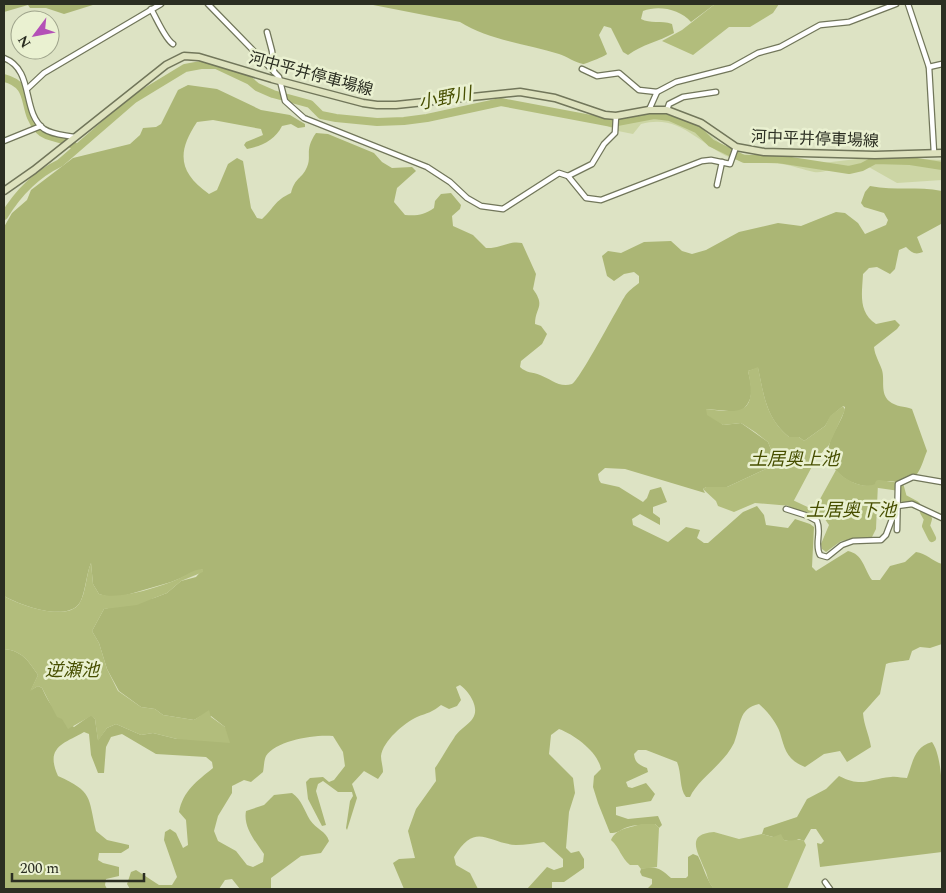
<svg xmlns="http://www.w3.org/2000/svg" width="946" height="893" viewBox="0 0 946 893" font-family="Spectral,'Noto Sans JP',serif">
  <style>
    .green { fill: #ccd5a4 }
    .forest { fill: #abb675 }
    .water { fill: #b2bd7c }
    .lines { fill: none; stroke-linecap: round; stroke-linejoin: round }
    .river { stroke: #b2bd7c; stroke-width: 8 }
    .street-casing { stroke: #71765a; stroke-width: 7 }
    .secondary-casing { stroke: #71765a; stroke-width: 9 }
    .street { stroke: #fff; stroke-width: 4.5 }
    .secondary { stroke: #dee2be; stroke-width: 6 }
    .labels { text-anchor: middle; stroke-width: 5; stroke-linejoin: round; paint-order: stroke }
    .street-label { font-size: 16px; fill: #2b2e22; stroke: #eaf1d1 }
    .water-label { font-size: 18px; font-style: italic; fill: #474f00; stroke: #eaf1d1 }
  </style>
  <rect width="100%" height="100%" fill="#dde3c4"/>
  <path class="green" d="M652,113L671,114L697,124L726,148L742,154L781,157L814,164L874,157L942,160V180L897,183L867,166C854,172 843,169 830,170C824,171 820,173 814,172C803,170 792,165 781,164C764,162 747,164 731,158C698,144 680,113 641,124L633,134L618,131L595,120Z"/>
  <g class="forest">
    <polygon points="9,4 96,4 64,14 46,8 30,8 28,5 4,12 4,5"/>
    <path d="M368,4H715L691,22C680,9 658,5 643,11L641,19C650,24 661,20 672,24L674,33C658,42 643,44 628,55L623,52L611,28L604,26L599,35L607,54C605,56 586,64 583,64C576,63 566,56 559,54C527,44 488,40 460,22Z"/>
    <path d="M188,85L217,89L261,110L290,115L305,124V127L298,128L291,124L282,126C275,140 262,146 247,149L244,145L246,142L263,135L261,129L213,120L197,122C177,152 178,172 209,194L217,190L228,164L237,158L243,161L251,208L257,218L262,219C275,207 274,201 291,193C295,177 302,179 307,167C312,156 304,150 316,133L328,134L374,153L382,162L392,168L412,167L416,171L397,188L394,202L405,215C417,216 424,215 434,208L435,201L441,194L451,193L461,205L460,209L452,216L453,226L473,235L486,248C500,249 509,240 522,243L536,274L533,289C546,307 535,307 535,324L541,326L547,334L542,344L521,361L520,367C526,373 533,372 540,375C551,379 559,388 572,384C579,381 617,309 625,296C628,291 634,287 639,283V276L634,272L624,274L614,281L607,276L602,256L608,251L621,253L644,242L671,241L682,251L692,254L706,250L739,232L778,223L801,226L836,212L845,213L858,223L865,234L886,225L888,220L884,213L864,207L861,203L865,192L870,186C896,191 917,186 942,191V225L941,224L917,237L923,252C915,255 912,253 906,247L899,250L895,269L890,274L877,267L869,268L863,274C862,294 858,312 876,324L895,320L900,325L897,329L874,347C875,356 879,361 882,370C885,380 880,393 889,401C896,407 904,406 912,409L927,451C924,458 922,467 917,474L910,475L896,482C878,478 879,487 867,486C848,485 825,468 829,446C831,433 843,421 845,407L843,406L831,416L825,426L804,441L799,437H789C766,418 764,396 758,368L748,371C752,388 755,400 740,412L706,409L723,425L741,423L768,442L774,457L768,468L727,487H706L703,489L705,493L625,469L605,468L598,474L599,480L601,483L619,487L643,502L647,498L650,490L661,487L667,502L653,507V513L660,518V525L640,514L632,519L633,525L668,542L686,527L700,530L697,538L704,543H708L743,512L757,506L764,515L766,525L788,528L795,519L810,524L814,527L812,567L816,571L848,551C863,554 864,569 872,580H880L890,566L905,562L916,552C926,553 932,561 942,564V644L930,648L920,647L912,651L909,660C900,662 894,661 886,664L880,694L863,713C864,726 869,734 871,747L847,762L840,751L824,754L805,767C787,760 785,750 780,733C777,723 767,711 759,704C738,708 741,726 734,743C724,764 698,779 690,797H686C679,788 682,774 677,762L646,750H638L634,754C635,763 639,765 647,768L648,772L626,782L628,787L632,788L646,783L655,794L651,801L616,807V815L628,819L658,816L662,825L659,828L655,824C645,825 635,824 625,828C619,831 617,833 610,833L598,803L593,787L594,776L601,769C598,752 575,735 559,729L551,735L549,754L573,778L575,793L569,812L566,848L571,853L579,851L584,859V868L564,882H552V889H527L547,867L554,870L563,867V859L544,842C535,843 525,845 516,845C487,843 476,821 454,857L456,865L470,873L478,889H404L393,863L399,859L415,858L408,831L416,809L436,781L435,768C442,758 447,748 454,738C461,725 480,722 474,704C472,697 466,689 460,685L456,687L461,700L457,706L449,709L441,705C433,712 427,713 417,717C404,723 383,741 381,756C381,761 383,767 383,772L378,779L364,771L352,784L357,798L347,830L346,828L350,801L353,796L352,792H338L323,781L318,784L316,791L326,825L322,826L308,799L306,782L310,778L323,777L329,782L334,780L345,766L343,752L333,736C316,734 276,740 266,756C264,760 264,767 263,772L251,782L244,780L232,786V793L218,816L214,831L218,841L236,851L247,865L253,867L263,862L264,854C255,841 243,827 246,811L264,805L274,795L292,793C302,800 304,810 310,820C316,829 326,831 329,841L321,853L301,856L271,878V889H240L232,879L225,880L219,889H130L127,884L131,872L136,870L159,885H172L177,877L164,840L165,832L170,829L176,833L183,848L188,845L186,820L179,812C183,791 197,781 213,768L212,762L206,757L156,754L122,734L111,737L106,747L104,773H98L91,755L89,734L84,732C63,744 45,747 58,776C93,792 88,796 96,831L107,840L129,845V848L121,853H99L98,860L103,863L119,867V876L106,879L105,885L107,889H4V649C22,651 28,660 38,675L31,690L38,686L42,688C50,706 58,716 74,727L91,715L95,719L98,740L107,728L116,724L141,735L153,733L177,739L225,727L211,716H201L194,720L163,715L155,709L141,707L119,691L107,669L99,643L92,631L104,609L154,598L167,593L181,581L196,577L203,569L171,582L123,596L109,597L99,594L93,584L91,563C86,574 85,598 78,605C63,621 20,605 4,596V227L12,213L27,200L31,190L73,158L130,144L140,135L143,128L156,127L161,124L178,90Z"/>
    <path d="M932,742C946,761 942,826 942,852L820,867L817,843L821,844L824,841L816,829H811L804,841L799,839L792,842L762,834L764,828L797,817L807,799L826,789L839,776C863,788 868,779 891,777C896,776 902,778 907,778C913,762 914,747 932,742Z"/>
    <path d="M693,854L698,856C704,868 706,879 714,889H647L652,884V879L642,876L640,872L641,869C656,865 661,869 671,878H686L688,876V857Z"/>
  </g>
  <g class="water">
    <polygon points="715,4 779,4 773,13 750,27 729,27 693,55 662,41 682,30"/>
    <path d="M758,367C764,396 766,418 789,437H799L804,441L825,426L830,416L843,406L845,410L829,445L816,459L791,506L755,503L734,512L718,506L716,501L703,489L706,487H727L768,468L774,457L768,442L755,432L741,423L723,425L707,415L706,409C743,414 757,413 748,371Z"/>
    <path d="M836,470C846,481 863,490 878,483L876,529L872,537L841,541L826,552L822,549L821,544L829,525L820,512L814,510Z"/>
    <path d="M91,563L93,584L99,594C119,600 151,589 171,582C181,579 192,569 203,569V572L181,581L167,593L154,598L137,605L104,609L92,631L99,643L107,669L118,691L141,707L155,709L163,715L194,720L209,710L211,717L225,727L230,743L177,739L153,733L141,735L116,724L107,728L98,741L95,719L91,716L68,729L62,719L57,717L42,688L38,686L30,691L38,675C28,660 22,651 4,649V596C19,605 66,622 79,604C86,594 86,574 91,563Z"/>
    <path d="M641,824H655L659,828L657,867L641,869L638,865H630C621,858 620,848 611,840C616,828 630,828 641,824Z"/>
    <path d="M714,832L739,839L762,834L773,837L781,834L784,840C792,842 797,838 804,841L806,845L787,889H714C706,879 709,878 704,868C698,852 685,834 714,832Z"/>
  </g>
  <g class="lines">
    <g class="river">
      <path d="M4,78C35,86 20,109 39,130C48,140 64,136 74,146"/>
      <path d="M4,216C18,193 35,175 60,163L134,99L185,68L201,65H216L250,81L257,87L273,94L310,104L321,115L336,118L377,122L404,121L427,118L501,102L612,123L654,115L670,117L697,129L711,143L744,159H778L849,170L862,167L875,160L910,161L942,166"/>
      <polyline points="879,484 900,487 903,498 916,505"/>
      <polyline points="792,504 813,514 822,514"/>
      <polyline points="924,512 928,519 926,526 932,538"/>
    </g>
    <defs>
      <g id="street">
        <polyline points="208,4 279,77 285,101 304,118 427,167 450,182 467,198 481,206 503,209 559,173 568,176 586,198 601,200 702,161 711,160 730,164 736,147"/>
        <polyline points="908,4 929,67 934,153"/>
        <path d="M151,9C157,19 165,39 173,44"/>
        <polyline points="267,32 272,51 274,72"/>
        <path d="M4,58C35,70 21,112 44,129C53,135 65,135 74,137"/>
        <polyline points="929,67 942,64"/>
        <polyline points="582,69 597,76 619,73 639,90 657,92"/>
        <polyline points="28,88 44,73 161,4"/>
        <polyline points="649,110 657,92 676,82 731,68 758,53 780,47 820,25 849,22 896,4"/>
        <polyline points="667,110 669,104 683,97 716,92"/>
        <polyline points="4,141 41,126"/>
        <polyline points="568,176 592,164 604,144 615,133 616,116"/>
        <polyline points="717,185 722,162"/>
        <path d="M786,509L808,516L817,521C822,533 814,544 820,555L827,557L842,545L853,541L881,540L886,535L897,506L912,504L942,518"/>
        <polyline points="897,530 898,484 913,477 942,482"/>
        <polyline points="825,882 830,889"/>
      </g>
      <polyline id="secondary" points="4,191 34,170 166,65 184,56 199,57 272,79 363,103 377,105 396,105 520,92 555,98 605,115 616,116 649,110 667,110 701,123 736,147 764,152 875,155 942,153"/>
    </defs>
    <use href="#street" class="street-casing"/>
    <use href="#secondary" class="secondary-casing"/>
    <use href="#street" class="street"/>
    <use href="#secondary" class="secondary"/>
  </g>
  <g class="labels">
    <g class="street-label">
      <text transform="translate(311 73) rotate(15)" y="6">河中平井停車場線</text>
      <text transform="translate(815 138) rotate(2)" y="6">河中平井停車場線</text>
    </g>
    <g class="water-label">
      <text transform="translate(445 98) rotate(-11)" y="6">小野川</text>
      <text x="794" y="465">土居奥上池</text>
      <text x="851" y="516">土居奥下池</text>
      <text x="72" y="676">逆瀬池</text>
    </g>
  </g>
  <rect width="946" height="893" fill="none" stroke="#2b2e22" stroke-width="10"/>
  <g transform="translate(35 35) rotate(238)"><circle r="24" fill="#eaf1d1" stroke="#9ea38b"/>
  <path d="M0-4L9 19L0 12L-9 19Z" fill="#b450b7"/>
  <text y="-8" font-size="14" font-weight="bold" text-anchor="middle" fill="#2b2e22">N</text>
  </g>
  <path d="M12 873v8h132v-8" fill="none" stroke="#2b2e22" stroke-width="2.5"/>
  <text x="20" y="873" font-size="15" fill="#2b2e22" stroke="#eaf1d1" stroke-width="4" paint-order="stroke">200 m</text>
</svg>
